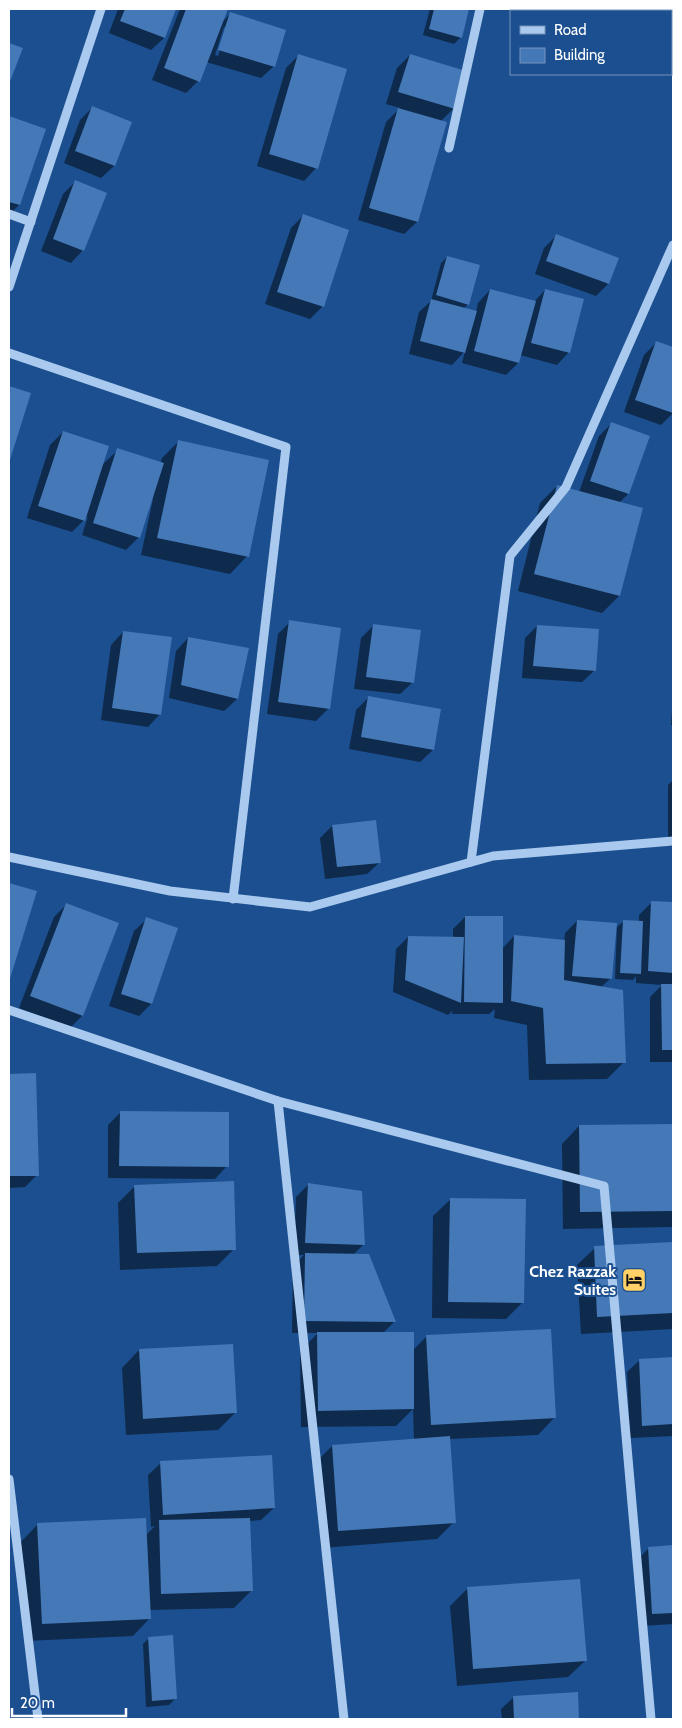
<svg xmlns="http://www.w3.org/2000/svg" width="682" height="1728" viewBox="0 0 682 1728" font-family="Cabin,sans-serif">
  <style>
    .shadow { fill: #0007; fill-rule: evenodd }
    .building { fill: #4478b7 }
    .lines { fill: none; stroke-linecap: round; stroke-linejoin: round }
    .minor { stroke: #a9c9ee; stroke-width: 9 }
    .labels { text-anchor: middle; stroke-width: 4; stroke-linejoin: round; paint-order: stroke }
    .poi-label { font-size: 16px; font-weight: bold; fill: #fff; stroke: #1b4f8f; text-anchor: end }
  </style>
  <rect width="100%" height="100%" fill="#1b4f8f"/>
  <g class="shadow">
    <polygon points="118,9 175,9 164,38 151,50 109,33"/>
    <path d="M180,9H226L221,23L230,14L274,66L261,78L206,62L198,81L186,93L152,80ZM224,27H227L218,56L215,55Z"/>
    <polygon points="430,9 468,9 460,38 454,44 423,35"/>
    <polygon points="410,55 454,108 441,121 417,222 404,234 358,220 386,122 400,108 386,104 397,68"/>
    <polygon points="298,56 316,168 304,181 257,166 286,68"/>
    <polygon points="92,108 130,122 114,166 101,178 64,163 80,120"/>
    <polygon points="9,117 44,129 19,205 9,215"/>
    <polygon points="75,182 83,250 71,263 41,251 63,194"/>
    <polygon points="303,216 348,231 322,307 310,319 265,304 291,228"/>
    <polygon points="556,236 608,284 596,296 535,274 544,248"/>
    <polygon points="447,257 468,304 463,309 476,312 478,303 490,290 534,302 545,290 569,352 557,365 520,355 518,363 506,375 462,363 465,351 452,365 409,354 419,312 431,301 441,263"/>
    <polygon points="656,343 673,348 673,413 661,425 624,412 644,355"/>
    <polygon points="9,387 29,394 9,460"/>
    <polygon points="611,424 628,494 619,503 619,596 602,613 518,591 540,503 557,486 579,492 599,436"/>
    <polygon points="63,432 101,466 118,450 160,464 162,458 179,441 247,556 230,574 141,555 153,499 151,499 139,537 126,550 82,535 88,516 72,532 27,518 50,445"/>
    <polygon points="290,622 339,629 328,709 316,721 267,714 278,634"/>
    <polygon points="373,626 413,682 400,694 354,689 361,638"/>
    <polygon points="537,626 595,670 582,682 522,678 525,638"/>
    <polygon points="123,632 160,714 148,727 101,720 111,645"/>
    <polygon points="188,638 248,649 237,699 224,711 169,698 176,651"/>
    <polygon points="369,697 433,750 420,762 349,749 356,710"/>
    <polygon points="673,698 673,725 671,725"/>
    <polygon points="673,780 673,846 668,846 668,785"/>
    <polygon points="332,826 380,862 367,874 325,879 320,838"/>
    <polygon points="9,884 36,892 9,979"/>
    <polygon points="652,902 673,903 673,982 671,985 673,985 673,1062 650,1062 650,997 662,985 636,983 636,976 633,980 615,979 617,927 624,921 639,922 639,915"/>
    <polygon points="67,904 117,924 82,1016 70,1028 19,1008 54,917"/>
    <polygon points="465,917 502,949 514,936 564,942 565,933 577,921 611,978 601,987 624,1062 607,1079 529,1080 527,1025 494,1018 495,1009 489,1014 452,1014 452,1011 448,1015 393,992 396,949 408,937 453,938 453,929"/>
    <polygon points="147,919 151,1004 139,1016 109,1006 134,931"/>
    <polygon points="35,1074 37,1175 25,1187 9,1188 9,1075"/>
    <polygon points="121,1112 227,1166 215,1179 108,1178 108,1125"/>
    <polygon points="673,1125 673,1225 672,1227 563,1229 562,1144 579,1126"/>
    <polygon points="308,1185 364,1244 353,1255 395,1321 383,1333 413,1350 427,1336 555,1417 538,1435 449,1439 454,1522 437,1539 321,1548 315,1463 332,1446 414,1440 413,1409 396,1426 301,1427 300,1351 318,1333 292,1333 293,1266 304,1255 294,1255 296,1197"/>
    <polygon points="135,1186 234,1249 217,1266 120,1270 118,1203"/>
    <polygon points="451,1199 523,1302 506,1319 432,1318 433,1216"/>
    <polygon points="673,1243 673,1329 581,1334 577,1265 595,1248"/>
    <polygon points="139,1350 235,1413 218,1430 126,1435 122,1368"/>
    <polygon points="673,1358 673,1436 630,1438 627,1372 640,1360"/>
    <polygon points="161,1463 274,1508 261,1520 249,1521 251,1591 234,1608 150,1610 150,1618 133,1636 26,1641 21,1542 38,1524 146,1535 155,1526 151,1527 148,1475"/>
    <polygon points="673,1546 673,1624 641,1626 637,1560 649,1548"/>
    <polygon points="467,1589 586,1660 568,1677 457,1686 450,1606"/>
    <polygon points="149,1638 175,1699 169,1705 146,1707 143,1644"/>
    <polygon points="576,1693 578,1719 502,1719 501,1709 514,1697"/>
  </g>
  <g class="building">
    <polygon points="125,9 176,9 165,38 120,21"/>
    <polygon points="186,9 228,9 200,82 164,68"/>
    <polygon points="434,9 469,9 462,38 429,29"/>
    <polygon points="230,12 286,30 275,67 218,50"/>
    <polygon points="9,43 23,48 9,84"/>
    <polygon points="298,54 347,69 318,169 269,154"/>
    <polygon points="410,54 466,71 455,109 398,92"/>
    <polygon points="92,106 132,122 115,166 75,151"/>
    <polygon points="398,108 447,122 418,222 369,208"/>
    <polygon points="9,116 46,129 20,205 9,202"/>
    <polygon points="75,180 107,193 84,251 53,239"/>
    <polygon points="303,214 349,230 324,307 277,292"/>
    <polygon points="556,234 619,258 609,284 546,261"/>
    <polygon points="447,256 480,265 469,305 436,295"/>
    <polygon points="490,289 536,301 519,363 474,351"/>
    <polygon points="545,289 584,299 570,353 531,343"/>
    <polygon points="431,299 477,311 465,353 420,341"/>
    <polygon points="656,341 673,347 673,413 635,400"/>
    <polygon points="9,386 31,393 9,463"/>
    <polygon points="611,422 650,436 629,494 590,481"/>
    <polygon points="63,431 109,446 85,521 38,506"/>
    <polygon points="178,440 269,460 249,557 157,538"/>
    <polygon points="117,448 164,463 140,538 93,523"/>
    <polygon points="557,485 643,508 620,596 534,574"/>
    <polygon points="289,620 341,628 330,709 278,702"/>
    <polygon points="373,624 421,630 414,683 366,677"/>
    <polygon points="537,625 599,629 596,671 533,666"/>
    <polygon points="123,631 172,637 161,715 112,708"/>
    <polygon points="188,637 249,648 238,699 181,685"/>
    <polygon points="368,696 441,709 434,750 361,737"/>
    <polygon points="376,820 381,863 337,867 332,825"/>
    <polygon points="9,883 37,891 9,982"/>
    <polygon points="651,901 673,902 673,973 648,971"/>
    <polygon points="66,903 119,923 83,1016 30,996"/>
    <polygon points="465,916 503,916 503,1003 464,1002"/>
    <polygon points="146,917 178,928 152,1004 121,994"/>
    <polygon points="577,920 617,923 612,979 572,976"/>
    <polygon points="623,920 643,921 641,974 620,973"/>
    <polygon points="514,935 565,940 564,980 623,990 626,1063 546,1064 543,1008 511,1001"/>
    <polygon points="408,936 464,937 461,1003 405,980"/>
    <polygon points="661,984 673,984 673,1050 662,1050"/>
    <polygon points="36,1073 39,1176 9,1176 9,1074"/>
    <polygon points="120,1111 229,1112 229,1167 119,1166"/>
    <polygon points="673,1124 673,1211 580,1212 579,1125"/>
    <polygon points="234,1181 236,1250 137,1253 134,1185"/>
    <polygon points="308,1183 362,1191 365,1245 305,1243"/>
    <polygon points="450,1198 526,1199 524,1303 448,1302"/>
    <polygon points="673,1242 673,1313 597,1317 594,1246"/>
    <polygon points="305,1253 369,1254 396,1322 304,1321"/>
    <polygon points="551,1329 556,1418 431,1425 426,1335"/>
    <polygon points="317,1332 414,1332 414,1409 318,1411"/>
    <polygon points="233,1344 237,1413 143,1419 139,1349"/>
    <polygon points="673,1357 673,1424 642,1426 639,1359"/>
    <polygon points="450,1436 456,1523 338,1531 332,1445"/>
    <polygon points="272,1455 275,1508 163,1515 160,1461"/>
    <polygon points="146,1518 151,1619 42,1624 37,1523"/>
    <polygon points="250,1518 253,1591 161,1594 159,1520"/>
    <polygon points="673,1545 673,1613 652,1614 648,1547"/>
    <polygon points="580,1579 587,1661 473,1669 467,1587"/>
    <polygon points="173,1635 177,1699 152,1701 148,1637"/>
    <polygon points="578,1692 579,1719 514,1719 513,1696"/>
  </g>
  <g class="lines">
    <g class="minor">
      <polyline points="449,148 480,9"/>
      <polyline points="9,214 31,222"/>
      <polyline points="9,287 101,9"/>
      <polyline points="9,353 286,447 233,899"/>
      <polyline points="9,857 170,891 310,907 493,856 673,841"/>
      <polyline points="471,862 510,556 566,487 673,245"/>
      <polyline points="9,1010 278,1101 604,1186 651,1719"/>
      <polyline points="278,1101 344,1719"/>
      <polyline points="9,1479 38,1719"/>
    </g>
  </g>
  <defs>
    <symbol id="hotel-square" viewBox="-11 -11 22 22"><rect x="-9" y="-9" width="18" height="18" rx="4" fill="#ffd166" stroke="#1b4f8f"/><path d="M-6-4.5h1.5V1H6V5H4.5V3h-9V5H-6ZM-4 0a1.8 1.8 0 1 1 3.6 0ZM.5 0V-2.5h3Q6-2.5 6 0Z" fill="#111"/></symbol>
  </defs>
  <g fill-rule="evenodd">
    <use href="#hotel-square" x="620" y="1266" width="28" height="28"/>
  </g>
  <g class="labels">
    <g class="poi-label">
      <text x="616" y="1277">Chez Razzak<tspan x="616" dy="18">Suites</tspan></text>
    </g>
  </g>
  <rect width="682" height="1728" fill="none" stroke="#ffffff" stroke-width="20"/>
  <rect x="510" y="10" width="162" height="65" fill="#1b4f8f" stroke="#7695bc"/>
  <rect x="520" y="26" width="25" height="8" fill="#a9c9ee" stroke="#7695bc"/>
  <text x="554" y="35" font-size="15" fill="#ffffff">Road</text>
  <rect x="520" y="48" width="25" height="15" fill="#4478b7" stroke="#7695bc"/>
  <text x="554" y="60" font-size="15" fill="#ffffff">Building</text>
  <path d="M12 1708v8h114v-8" fill="none" stroke="#ffffff" stroke-width="2.5"/>
  <text x="20" y="1708" font-size="15" fill="#ffffff" stroke="#1b4f8f" stroke-width="4" paint-order="stroke">20 m</text>
</svg>
